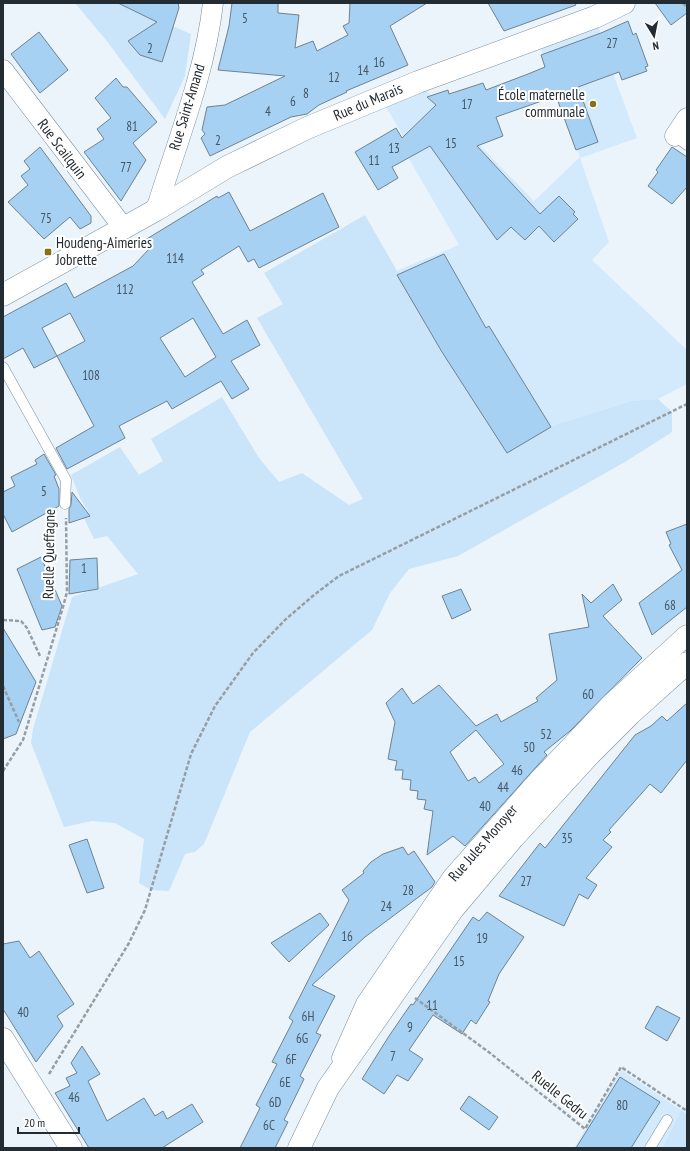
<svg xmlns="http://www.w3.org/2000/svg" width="690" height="1151" viewBox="0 0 690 1151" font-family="'PT Sans Narrow',sans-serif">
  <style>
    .built { fill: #d3eafd }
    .green { fill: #cae4f9 }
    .building { fill: #a6d1f3; stroke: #6e8292; fill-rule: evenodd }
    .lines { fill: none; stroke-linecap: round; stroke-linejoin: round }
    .service-casing { stroke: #7b8fa0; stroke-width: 11 }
    .minor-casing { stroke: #7b8fa0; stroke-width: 21 }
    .tertiary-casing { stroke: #7b8fa0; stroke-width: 23 }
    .primary-casing { stroke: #7b8fa0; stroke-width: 23 }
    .path { stroke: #969ea5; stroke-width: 2.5; stroke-dasharray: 4 2; stroke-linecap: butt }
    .service { stroke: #fff; stroke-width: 10 }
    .minor { stroke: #fff; stroke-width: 20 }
    .tertiary { stroke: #fff; stroke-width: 22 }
    .primary { stroke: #fff; stroke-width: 22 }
    .poi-dot { fill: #897012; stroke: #fff; stroke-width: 1.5 }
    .labels { text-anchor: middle; stroke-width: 4; stroke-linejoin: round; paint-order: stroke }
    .number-label { font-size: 13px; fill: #445563 }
    .poi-label { font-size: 15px; fill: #242c33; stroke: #fff; text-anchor: end }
    .street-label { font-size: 15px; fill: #242c33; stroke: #fff }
  </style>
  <rect width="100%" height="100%" fill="#ebf4fb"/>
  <g class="built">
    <polygon points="595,17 609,57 612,71 637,138 580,158 609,242 592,260 687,350 687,384 658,399 631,401 555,425 509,449 441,348 396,271 459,245 408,157 413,153 380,97 418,82 534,201 580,157 537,39"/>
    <polygon points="621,1070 681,1110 662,1148 574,1148"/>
  </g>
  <g class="green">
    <polygon points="75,3 119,3 191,34 185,76 165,119 106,40"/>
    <polygon points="365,215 441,348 509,449 555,425 631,401 658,399 672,412 672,432 625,462 458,556 409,569 390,593 372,630 250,732 204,844 195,852 185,854 169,891 151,890 139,883 144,839 115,823 92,821 64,827 31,743 33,729 72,597 138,574 107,536 94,539 83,516 89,513 80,498 71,475 120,447 139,475 163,461 151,439 222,397 259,458 279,482 302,473 349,505 363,499 257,318 283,304 264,273"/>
    <polygon points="681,1110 687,1114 687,1148 662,1148"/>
  </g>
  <g class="building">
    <polygon points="118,3 178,3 179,8 162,62 140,55 128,41 157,22"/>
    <polygon points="232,3 278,3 278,13 299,15 295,48 313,41 317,51 348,35 343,26 349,23 350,3 427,3 390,26 408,65 346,91 347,92 319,105 307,114 291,117 210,156 201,138 205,134 202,130 207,107 225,105 285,76 218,70 229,26"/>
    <polygon points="488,3 575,3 576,5 504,31"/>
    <polygon points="655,3 687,3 687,13 671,25"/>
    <polygon points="628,21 633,35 636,33 648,66 645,67 647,71 622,80 619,72 578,87 598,142 576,150 556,96 496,117 503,136 477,146 540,214 559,196 575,212 573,214 578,219 554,242 539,226 525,240 511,227 497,240 430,146 392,167 398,178 378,190 355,152 396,128 402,138 436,105 427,97 448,90 449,94 483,83 486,90 528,74 545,67 541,55 601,33"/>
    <polygon points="39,32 68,70 40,93 11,54"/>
    <polygon points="116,78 123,87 127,87 157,122 133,143 146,160 121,201 84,152 104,139 97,129 111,118 95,98"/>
    <polygon points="40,147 91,216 91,223 80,229 70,217 44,239 8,202 28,185 21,176 30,169 24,161"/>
    <polygon points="672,147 687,157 687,187 672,204 648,186 658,172 656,170"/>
    <path d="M229,192L250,231L323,193L339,227L259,268L254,259L248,262L239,246L201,270L204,274L192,282L223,334L247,320L260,345L231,361L249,389L232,399L221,381L172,409L167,401L119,426L125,438L67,469L56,448L94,426L57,356L85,341L70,313L42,328L57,356L34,368L23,348L3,359V317L66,283L74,298L133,266L150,248L145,240L217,196L218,198ZM193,318L216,357L185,377L160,338Z"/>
    <polygon points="444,254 486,328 489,326 551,427 507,453 442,352 397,275"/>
    <polygon points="44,454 56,475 54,476 59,489 59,506 12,532 3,514 3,492 15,486 11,477 37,464 35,460"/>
    <polygon points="72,492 90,516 69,523 69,509 71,505"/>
    <polygon points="687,524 687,607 652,635 639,603 682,570 669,545 671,544 666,532"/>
    <polygon points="41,557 62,606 55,627 42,630 17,569"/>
    <polygon points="97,558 98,589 69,594 70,560"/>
    <path d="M613,584L622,600L603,616L642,658L570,731L544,752L547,755L465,846L453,836L427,855L433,811L424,809L426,800L417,799L418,791L410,790L411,780L402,779L403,770H395L397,761L388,759L395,722L386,703L402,688L413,704L439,685L476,726L497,714L501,722L538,701L536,698L557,680L549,634L589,627L582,594L591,603ZM476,730L504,764L479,783L475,777L468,781L450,752Z"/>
    <polygon points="461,589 471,610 452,619 442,596"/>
    <polygon points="3,628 36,682 16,734 3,739"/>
    <polygon points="687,703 687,760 661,793 650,784 609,830 611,832 603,840 612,847 586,878 597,885 588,899 579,894 564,926 499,896 540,843 545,848 635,735 651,726 662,716 667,721"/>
    <polygon points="87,839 104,888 87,893 69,845"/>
    <polygon points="403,847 408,855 414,851 435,882 432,887 365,937 312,985 335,996 316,1033 321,1035 300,1076 304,1079 284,1120 288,1122 275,1148 240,1148 260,1108 256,1105 277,1064 272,1062 293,1021 289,1018 349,900 342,890 364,873 363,871 371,862 383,854"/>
    <polygon points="487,912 524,937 499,974 488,1001 490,1002 476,1024 471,1020 462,1034 433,1015 409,1050 423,1059 408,1081 397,1075 384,1094 362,1079 389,1036 411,1004 413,1005 473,917 479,921"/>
    <polygon points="320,913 329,925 289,962 271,943"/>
    <polygon points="19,941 30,958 39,951 74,1004 57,1016 63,1026 36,1062 3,1009 3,944"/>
    <polygon points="657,1006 680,1018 667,1041 645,1028"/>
    <polygon points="82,1046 100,1074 88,1081 107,1121 144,1098 155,1116 163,1111 167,1119 192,1104 203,1122 162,1148 89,1148 55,1093 70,1086 66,1078 77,1073 71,1063"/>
    <polygon points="620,1077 660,1102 646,1124 631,1148 576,1148"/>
    <polygon points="469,1096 498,1117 489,1130 460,1109"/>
  </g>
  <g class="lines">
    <defs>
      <g id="service">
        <polyline points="675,136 687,145"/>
        <polyline points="3,367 66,480 65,504"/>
        <polyline points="650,1148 667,1120"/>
      </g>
      <g id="minor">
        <polyline points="3,70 123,227"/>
        <polyline points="675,136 687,118"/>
        <path d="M156,210C177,142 205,74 213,3"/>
        <polyline points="342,1058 366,1004 453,877 538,781 611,704 687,635"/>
      </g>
      <g id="tertiary">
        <polyline points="3,295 156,210 227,167 307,128 418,82 595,17 624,3"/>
        <polyline points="299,1148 328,1088 453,909 513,838 590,754 630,714 687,663"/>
      </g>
      <polyline id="primary" points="3,1039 71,1148"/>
    </defs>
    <use href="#service" class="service-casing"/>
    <use href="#minor" class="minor-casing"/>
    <use href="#tertiary" class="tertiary-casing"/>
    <use href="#primary" class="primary-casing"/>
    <g class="path">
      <polyline points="683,3 687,7"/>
      <polyline points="3,620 21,621 27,628 40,656"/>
      <polyline points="3,686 19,722"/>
      <polyline points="3,771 23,740 63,607 67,592 66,518"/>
      <polyline points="415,998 490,1053 585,1129 621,1067 687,1111"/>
      <polyline points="49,1074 129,943 145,910 191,754 215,706 253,653 286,619 314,595 339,576 687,404"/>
    </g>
    <use href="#service" class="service"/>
    <use href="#minor" class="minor"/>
    <use href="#tertiary" class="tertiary"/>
    <use href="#primary" class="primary"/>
  </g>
  <g class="poi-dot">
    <circle cx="593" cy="104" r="4"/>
    <rect x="44" y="248" width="8" height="8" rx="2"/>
  </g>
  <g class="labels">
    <g class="number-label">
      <text x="245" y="23">5</text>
      <text x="612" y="48">27</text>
      <text x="150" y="53">2</text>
      <text x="379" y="67">16</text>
      <text x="363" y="75">14</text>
      <text x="334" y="82">12</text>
      <text x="306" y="98">8</text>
      <text x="293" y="106">6</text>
      <text x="467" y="109">17</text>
      <text x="268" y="116">4</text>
      <text x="132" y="131">81</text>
      <text x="218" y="145">2</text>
      <text x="451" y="148">15</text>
      <text x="394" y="153">13</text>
      <text x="374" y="165">11</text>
      <text x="126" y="172">77</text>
      <text x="46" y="223">75</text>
      <text x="175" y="263">114</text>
      <text x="125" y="294">112</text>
      <text x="91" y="380">108</text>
      <text x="44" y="496">5</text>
      <text x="84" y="573">1</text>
      <text x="670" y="610">68</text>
      <text x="588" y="699">60</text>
      <text x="546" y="739">52</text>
      <text x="529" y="752">50</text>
      <text x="517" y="775">46</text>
      <text x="503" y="792">44</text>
      <text x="485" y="811">40</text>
      <text x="567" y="843">35</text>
      <text x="526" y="886">27</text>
      <text x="408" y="895">28</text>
      <text x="386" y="911">24</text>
      <text x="347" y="941">16</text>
      <text x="482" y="943">19</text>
      <text x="459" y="966">15</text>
      <text x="432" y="1010">11</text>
      <text x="23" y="1017">40</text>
      <text x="308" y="1021">6H</text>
      <text x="410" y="1032">9</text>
      <text x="302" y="1043">6G</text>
      <text x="393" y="1061">7</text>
      <text x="291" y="1064">6F</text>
      <text x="285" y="1087">6E</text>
      <text x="74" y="1102">46</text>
      <text x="275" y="1107">6D</text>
      <text x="622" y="1110">80</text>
      <text x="269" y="1130">6C</text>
    </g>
    <g class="poi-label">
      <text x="585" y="100">École maternelle<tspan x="585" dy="17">communale</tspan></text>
      <text x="56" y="248" text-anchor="start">Houdeng-Aimeries<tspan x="56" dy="17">Jobrette</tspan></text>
    </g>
    <g class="street-label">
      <text transform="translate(368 102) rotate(-23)" y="5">Rue du Marais</text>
      <text transform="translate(187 107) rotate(-73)" y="5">Rue Saint-Amand</text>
      <text transform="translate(62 149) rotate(53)" y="5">Rue Scailquin</text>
      <text transform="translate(49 554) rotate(-89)" y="5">Ruelle Queffagne</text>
      <text transform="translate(483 843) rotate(-49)" y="5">Rue Jules Monoyer</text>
      <text transform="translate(560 1095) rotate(39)" y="5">Ruelle Gedru</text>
    </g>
  </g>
  <rect width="690" height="1151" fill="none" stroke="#242c33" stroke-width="8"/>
  <g transform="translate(654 36) rotate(170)" stroke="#ffffff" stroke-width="3" paint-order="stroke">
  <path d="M0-3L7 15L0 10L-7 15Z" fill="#242c33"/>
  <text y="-6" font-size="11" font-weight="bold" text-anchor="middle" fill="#242c33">N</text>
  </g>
  <path d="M18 1127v6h61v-6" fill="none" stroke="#242c33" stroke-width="2"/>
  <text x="24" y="1127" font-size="12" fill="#242c33" stroke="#ffffff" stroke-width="3" paint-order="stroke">20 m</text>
</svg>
